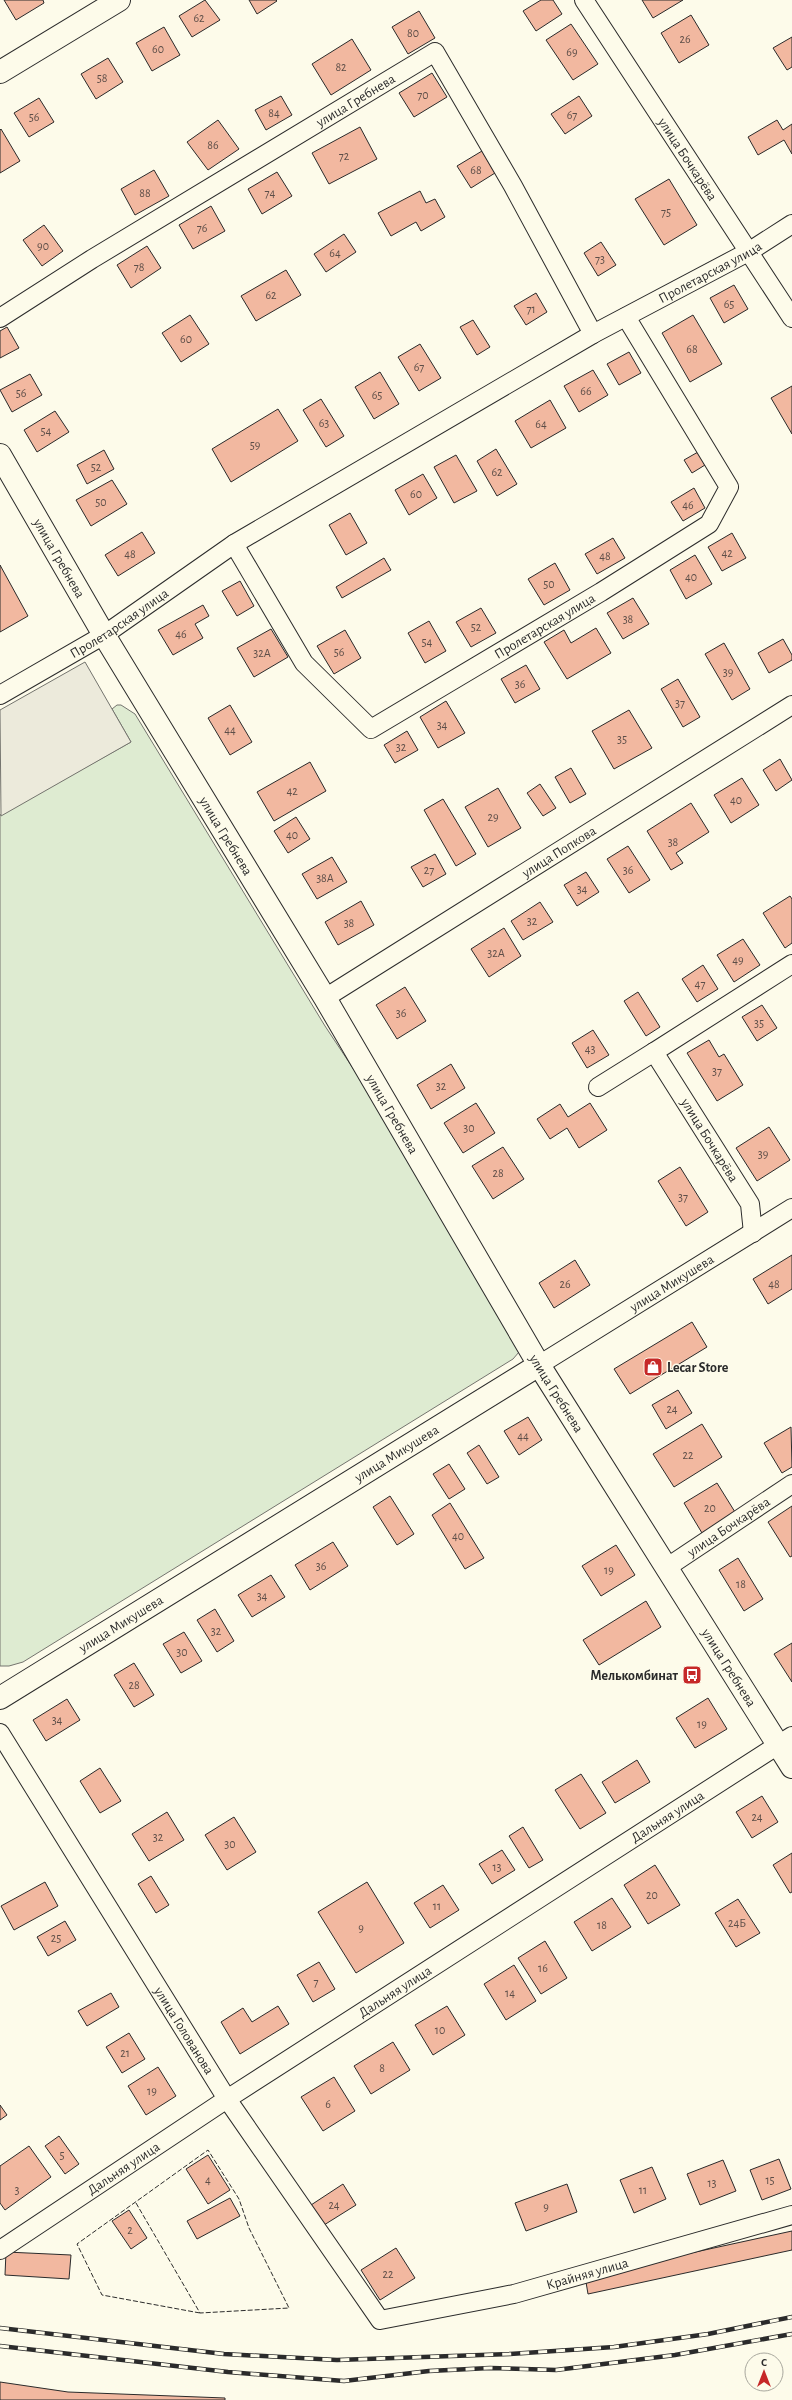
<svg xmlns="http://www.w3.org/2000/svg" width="792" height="2400" viewBox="0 0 792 2400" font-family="'Alegreya Sans',sans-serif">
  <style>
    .green { fill: #deebd1; stroke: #74746e }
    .parking { fill: #eceadb; stroke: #74746e }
    .building { fill: #f2b8a0; stroke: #2b2b2b }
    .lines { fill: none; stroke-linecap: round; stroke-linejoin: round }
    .street-casing { stroke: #2b2b2b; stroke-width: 20 }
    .secondary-casing { stroke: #2b2b2b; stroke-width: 24 }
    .street { stroke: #fdfbea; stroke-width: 18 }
    .secondary { stroke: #fdfbea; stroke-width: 22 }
    .rail-casing { stroke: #2b2b2b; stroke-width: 4.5 }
    .rail { stroke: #fdfbea; stroke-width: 3; stroke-dasharray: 9; stroke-linecap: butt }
    .fence { stroke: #2b2b2b; stroke-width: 1; stroke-dasharray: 5 2; stroke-linecap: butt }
    .labels { text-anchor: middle; stroke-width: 3; stroke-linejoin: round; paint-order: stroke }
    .number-label { font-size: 12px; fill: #5d4e48 }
    .street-label { font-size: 14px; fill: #2b2b2b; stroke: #fdfbea }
    .poi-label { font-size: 14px; font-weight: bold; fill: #2b2b2b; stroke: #fdfbea; text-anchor: start }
  </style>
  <rect width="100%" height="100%" fill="#fdfbea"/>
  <polygon class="green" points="117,705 121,705 135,714 325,1026 378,1106 519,1352 513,1359 23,1662 9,1666 0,1666 0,815 131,742 112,709"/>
  <polygon class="parking" points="85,662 131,742 1,816 0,710"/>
  <g class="building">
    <polygon points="4,0 43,0 44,3 16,20"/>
    <polygon points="205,0 220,20 192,37 179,16"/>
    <polygon points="249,0 276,0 277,1 257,14"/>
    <polygon points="541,0 553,0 562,14 536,31 523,11"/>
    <polygon points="642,0 683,0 653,18"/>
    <polygon points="419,11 435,38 408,54 392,27"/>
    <polygon points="691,15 709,45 679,63 661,33"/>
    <polygon points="571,24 598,64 573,80 546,40"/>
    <polygon points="164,27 180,55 152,71 136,43"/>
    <polygon points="792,37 792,67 787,70 773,48"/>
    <polygon points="352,39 371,70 331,95 312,64"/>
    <polygon points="108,58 123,82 96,99 81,74"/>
    <polygon points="432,73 447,97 414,117 399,93"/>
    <polygon points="281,96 292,115 266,130 255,110"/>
    <polygon points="579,96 592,116 565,134 551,114"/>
    <polygon points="39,98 54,122 29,137 14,113"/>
    <polygon points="218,120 239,149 208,170 187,142"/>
    <polygon points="777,120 783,130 792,124 792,154 784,140 758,155 748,137"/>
    <polygon points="360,127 377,159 329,184 312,153"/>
    <polygon points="1,129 20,161 0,173 0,130"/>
    <polygon points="482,151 495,173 471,188 457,166"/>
    <polygon points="154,170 169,196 135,215 121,189"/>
    <polygon points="277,172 292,196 262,214 248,189"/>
    <polygon points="669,179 697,225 664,245 635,199"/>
    <polygon points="420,191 426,203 435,199 445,217 421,231 416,222 391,236 378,213"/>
    <polygon points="211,206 225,231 193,249 179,225"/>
    <polygon points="44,225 63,251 42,266 23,240"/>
    <polygon points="344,234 356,252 326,272 314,254"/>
    <polygon points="601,242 616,265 598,276 584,253"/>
    <polygon points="147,246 161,268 131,288 117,265"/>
    <polygon points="286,270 301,295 256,321 241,296"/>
    <polygon points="734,285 748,309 724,323 710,298"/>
    <polygon points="536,293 547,312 526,325 514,306"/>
    <polygon points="190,315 209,344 181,362 162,333"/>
    <polygon points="693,315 722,364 690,382 662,333"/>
    <polygon points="473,320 490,347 477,355 460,327"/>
    <polygon points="7,327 19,348 0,358 0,331"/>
    <polygon points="420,344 441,378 419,391 398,357"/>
    <polygon points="629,352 641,373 619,385 607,364"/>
    <polygon points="593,370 608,395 579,412 564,386"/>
    <polygon points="380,372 399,404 374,419 355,387"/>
    <polygon points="30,374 42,395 12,412 0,390"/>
    <polygon points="792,386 792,434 771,398"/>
    <polygon points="321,399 344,436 326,447 303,410"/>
    <polygon points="550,400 566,428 531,448 515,421"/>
    <polygon points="278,409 298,441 231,482 212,449"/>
    <polygon points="55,411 69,432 37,452 24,430"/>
    <polygon points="496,449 517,484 497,496 477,461"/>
    <polygon points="104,450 114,469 87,484 77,465"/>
    <polygon points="698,452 705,465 692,473 684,460"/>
    <polygon points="456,455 477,491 454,503 434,467"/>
    <polygon points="423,474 437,498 409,515 395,490"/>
    <polygon points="112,480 127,504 91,526 76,500"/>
    <polygon points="694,488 705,508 683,521 671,502"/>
    <polygon points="350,513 367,543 346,555 329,525"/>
    <polygon points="142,532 155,553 118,576 105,555"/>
    <polygon points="732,533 746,558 722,571 708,547"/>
    <polygon points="613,538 625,558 597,574 585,554"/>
    <polygon points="695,555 712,584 686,599 670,570"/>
    <polygon points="384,558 391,570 342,598 336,587"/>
    <polygon points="555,563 570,590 544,605 528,579"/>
    <polygon points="0,565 28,616 0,632"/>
    <polygon points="240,581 254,606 237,616 222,591"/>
    <polygon points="633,598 649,624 623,639 607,613"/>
    <polygon points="203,605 209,616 195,624 203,638 173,655 158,630"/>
    <polygon points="481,608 496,633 471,647 456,622"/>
    <polygon points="429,621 446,651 425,663 408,633"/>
    <polygon points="596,628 611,653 567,679 544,642 564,630 571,643"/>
    <polygon points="271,629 288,657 254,677 237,648"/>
    <polygon points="345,630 361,658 334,674 317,646"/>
    <polygon points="783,639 792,655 792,660 769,673 758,653"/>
    <polygon points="724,643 750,689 732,700 705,654"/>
    <polygon points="526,665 540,689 515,703 501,679"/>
    <polygon points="678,679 700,717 683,727 661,689"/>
    <polygon points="446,701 465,733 438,748 420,717"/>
    <polygon points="230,705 252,742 230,755 208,718"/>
    <polygon points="629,710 652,748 614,769 592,731"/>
    <polygon points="407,731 418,750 395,763 384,745"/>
    <polygon points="780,759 792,780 776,791 763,770"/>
    <polygon points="310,762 326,791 274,821 257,792"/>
    <polygon points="571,768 586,794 570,803 555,777"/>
    <polygon points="742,778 759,805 731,823 714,795"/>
    <polygon points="540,784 556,808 543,816 527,793"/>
    <polygon points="498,788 521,828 488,847 465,807"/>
    <polygon points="443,799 476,854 456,866 424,810"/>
    <polygon points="691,803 709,832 676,853 683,863 671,870 647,831"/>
    <polygon points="296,817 310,839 288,853 274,831"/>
    <polygon points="628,846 650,880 629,893 607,859"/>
    <polygon points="435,854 446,874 423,887 411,867"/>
    <polygon points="332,857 347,882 317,899 302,874"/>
    <polygon points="586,872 599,892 577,906 564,885"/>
    <polygon points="790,896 792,899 792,943 785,948 763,913"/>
    <polygon points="361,901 374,925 338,945 325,922"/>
    <polygon points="540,902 553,922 523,940 511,921"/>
    <polygon points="504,928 521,956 489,977 471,949"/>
    <polygon points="743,939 760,965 734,982 717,955"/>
    <polygon points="703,965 718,989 697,1002 682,979"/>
    <polygon points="405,987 426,1021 397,1039 376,1005"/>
    <polygon points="638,992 660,1027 646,1036 624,1001"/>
    <polygon points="762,1005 777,1028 757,1041 742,1017"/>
    <polygon points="593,1030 609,1055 587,1068 572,1043"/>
    <polygon points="709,1040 719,1057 724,1054 743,1085 717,1101 687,1053"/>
    <polygon points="451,1064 465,1088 431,1109 417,1085"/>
    <polygon points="476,1103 495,1133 463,1153 444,1123"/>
    <polygon points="590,1103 607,1130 579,1148 567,1128 550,1139 537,1119 560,1104 568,1117"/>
    <polygon points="769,1127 790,1160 757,1181 736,1148"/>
    <polygon points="503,1147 524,1179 493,1199 472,1166"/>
    <polygon points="680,1167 708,1212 686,1226 658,1181"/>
    <polygon points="792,1255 792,1289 768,1304 753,1279"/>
    <polygon points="575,1260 590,1285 554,1308 539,1283"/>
    <polygon points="692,1322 707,1347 630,1394 614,1369"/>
    <polygon points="678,1390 692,1413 666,1429 652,1405"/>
    <polygon points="528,1417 542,1440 519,1455 504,1431"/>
    <polygon points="702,1424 722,1457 674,1487 653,1454"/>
    <polygon points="791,1427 792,1467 782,1473 764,1443"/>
    <polygon points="479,1445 499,1477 487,1484 467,1453"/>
    <polygon points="449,1464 465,1489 449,1499 433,1474"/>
    <polygon points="717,1483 735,1512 702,1533 684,1503"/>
    <polygon points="390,1496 414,1534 397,1545 373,1507"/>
    <polygon points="450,1503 484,1558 465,1569 432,1515"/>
    <polygon points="792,1506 792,1556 790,1557 768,1522"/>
    <polygon points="333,1542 348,1566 310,1590 295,1565"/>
    <polygon points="616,1545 635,1575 601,1596 582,1566"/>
    <polygon points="738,1558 763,1599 744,1611 719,1570"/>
    <polygon points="271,1575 285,1597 252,1617 238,1595"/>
    <polygon points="646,1601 661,1627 599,1665 583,1640"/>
    <polygon points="215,1609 234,1641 217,1652 197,1620"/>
    <polygon points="184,1632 202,1661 181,1673 163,1644"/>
    <polygon points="792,1643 792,1682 774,1654"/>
    <polygon points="134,1663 154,1695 134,1707 114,1675"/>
    <polygon points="708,1698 727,1729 695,1748 676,1718"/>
    <polygon points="67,1699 80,1720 46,1741 33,1720"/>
    <polygon points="637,1760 650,1782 615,1803 602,1782"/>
    <polygon points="100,1768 121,1801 100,1813 80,1781"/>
    <polygon points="581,1774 606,1813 580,1829 555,1790"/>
    <polygon points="762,1796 778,1822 752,1838 736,1812"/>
    <polygon points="167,1812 184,1840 149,1861 132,1834"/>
    <polygon points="234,1817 256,1852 227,1870 205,1835"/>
    <polygon points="523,1827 543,1860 529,1868 509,1836"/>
    <polygon points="502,1850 515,1870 492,1884 479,1864"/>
    <polygon points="792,1853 792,1892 790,1893 773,1865"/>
    <polygon points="655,1865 680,1905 648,1924 624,1885"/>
    <polygon points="151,1876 169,1905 156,1913 138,1884"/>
    <polygon points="45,1882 58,1906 14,1930 1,1906"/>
    <polygon points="367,1882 404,1943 356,1973 318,1912"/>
    <polygon points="443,1885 459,1910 430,1928 414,1903"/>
    <polygon points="612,1898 631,1927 592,1951 574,1922"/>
    <polygon points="738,1899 760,1933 736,1947 715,1913"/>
    <polygon points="65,1921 76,1940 48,1956 37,1937"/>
    <polygon points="545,1941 567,1978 541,1994 518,1958"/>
    <polygon points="319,1962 335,1989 313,2002 297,1975"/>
    <polygon points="514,1965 536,2001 506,2020 484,1984"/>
    <polygon points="111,1993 119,2007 87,2026 78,2011"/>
    <polygon points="278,2006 289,2024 240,2054 221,2022 243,2008 252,2022"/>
    <polygon points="447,2006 465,2035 433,2055 415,2025"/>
    <polygon points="129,2033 145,2059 122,2073 106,2047"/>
    <polygon points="393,2042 410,2070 371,2094 354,2066"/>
    <polygon points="158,2067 176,2096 146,2115 128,2086"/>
    <polygon points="334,2077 355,2111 323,2131 301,2097"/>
    <polygon points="0,2105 7,2115 0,2120"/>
    <polygon points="59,2136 79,2164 65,2174 45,2146"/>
    <polygon points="29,2146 51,2177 5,2210 0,2203 0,2166"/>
    <polygon points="208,2155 230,2190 208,2204 186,2169"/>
    <polygon points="779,2159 791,2189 762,2200 750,2170"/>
    <polygon points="723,2160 736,2191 700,2205 687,2174"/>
    <polygon points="652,2167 666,2199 634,2213 620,2180"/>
    <polygon points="343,2184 356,2205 324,2225 311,2205"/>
    <polygon points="567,2184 577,2212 526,2231 515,2203"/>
    <polygon points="230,2198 240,2216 197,2239 187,2221"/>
    <polygon points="129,2210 147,2238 131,2249 112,2221"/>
    <polygon points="792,2231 792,2250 588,2294 585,2276"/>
    <polygon points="396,2248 415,2278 380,2300 361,2270"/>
    <polygon points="6,2252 71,2255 69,2279 5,2275"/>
    <polygon points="0,2382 68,2392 225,2398 225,2400 0,2400"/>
  </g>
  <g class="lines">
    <defs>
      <g id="street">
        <path id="s1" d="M584,0L792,318"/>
        <path id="s2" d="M0,318L92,259L435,52L513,186L593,334"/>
        <path id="s3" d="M234,544L304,663L371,729L601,592L709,524L729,487L626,317"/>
        <path id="s4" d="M0,695L104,635L234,544L593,334L750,251L792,224"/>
        <path id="s5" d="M325,998L792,705"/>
        <polyline points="598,1087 654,1052"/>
        <polyline points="753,1233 750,1204 654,1052 792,964"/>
        <path id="s6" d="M539,1365L792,1208"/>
        <path id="s7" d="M666,1568L792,1484"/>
        <path id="s8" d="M0,1733L227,2099L380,2320L514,2294L792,2215"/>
        <path id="s9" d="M0,2250L227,2099L792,1736"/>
      </g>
      <g id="secondary">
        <polyline points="0,72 119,0"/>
        <path id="s10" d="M0,455L104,635L325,998L539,1365L792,1767"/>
        <path id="s11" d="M0,1698L539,1365"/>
      </g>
    </defs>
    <use href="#street" class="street-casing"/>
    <use href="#secondary" class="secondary-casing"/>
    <use href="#street" class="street"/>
    <use href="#secondary" class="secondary"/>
    <defs>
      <g id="rail">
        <polyline points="0,2328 224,2354 337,2360 510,2354 614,2347 708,2334 792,2317"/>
        <polyline points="0,2346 228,2372 344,2381 429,2371 490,2368 556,2370 675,2355 792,2334"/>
      </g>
    </defs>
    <use href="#rail" class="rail-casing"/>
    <use href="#rail" class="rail"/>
    <polyline class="fence" points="136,2203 200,2313 289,2308 249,2228 239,2199 208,2150 77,2244 102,2295 200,2313"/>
  </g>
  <defs>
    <symbol id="shop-square" viewBox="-11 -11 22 22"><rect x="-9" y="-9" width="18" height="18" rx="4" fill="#c62828" stroke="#fdfbea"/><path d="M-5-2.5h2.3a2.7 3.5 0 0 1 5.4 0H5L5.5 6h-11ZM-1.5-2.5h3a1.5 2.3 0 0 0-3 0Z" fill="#fff"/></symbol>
    <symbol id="bus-square" viewBox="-11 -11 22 22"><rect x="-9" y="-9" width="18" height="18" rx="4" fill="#c62828" stroke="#fdfbea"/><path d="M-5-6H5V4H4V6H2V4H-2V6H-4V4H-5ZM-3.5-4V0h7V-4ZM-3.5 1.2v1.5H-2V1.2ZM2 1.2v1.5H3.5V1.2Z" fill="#fff"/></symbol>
  </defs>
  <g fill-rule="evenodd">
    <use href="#shop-square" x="642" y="1356" width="22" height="22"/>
    <use href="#bus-square" x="681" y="1664" width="22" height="22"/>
  </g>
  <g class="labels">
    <g class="number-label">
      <text x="199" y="22">62</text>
      <text x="413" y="37">80</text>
      <text x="685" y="43">26</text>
      <text x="158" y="53">60</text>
      <text x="572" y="56">69</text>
      <text x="341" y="71">82</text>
      <text x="102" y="82">58</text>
      <text x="423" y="99">70</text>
      <text x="274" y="117">84</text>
      <text x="572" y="119">67</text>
      <text x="34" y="121">56</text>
      <text x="213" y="149">86</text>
      <text x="344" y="160">72</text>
      <text x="476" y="174">68</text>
      <text x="145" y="197">88</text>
      <text x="270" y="197">74</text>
      <text x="666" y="216">75</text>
      <text x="202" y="232">76</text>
      <text x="43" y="250">90</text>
      <text x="335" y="257">64</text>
      <text x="600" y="263">73</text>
      <text x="139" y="271">78</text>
      <text x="271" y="299">62</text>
      <text x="729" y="308">65</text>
      <text x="531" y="313">71</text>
      <text x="186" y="343">60</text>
      <text x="692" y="353">68</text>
      <text x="419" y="371">67</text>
      <text x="586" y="395">66</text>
      <text x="21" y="397">56</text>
      <text x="377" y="399">65</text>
      <text x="324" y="427">63</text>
      <text x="541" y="428">64</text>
      <text x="46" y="435">54</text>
      <text x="255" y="449">59</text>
      <text x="96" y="471">52</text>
      <text x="497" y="476">62</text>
      <text x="416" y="498">60</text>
      <text x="101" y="506">50</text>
      <text x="688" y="509">46</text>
      <text x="727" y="557">42</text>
      <text x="130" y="558">48</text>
      <text x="605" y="560">48</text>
      <text x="691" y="581">40</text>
      <text x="549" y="588">50</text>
      <text x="628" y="623">38</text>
      <text x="476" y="631">52</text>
      <text x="181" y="638">46</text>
      <text x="427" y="646">54</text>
      <text x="339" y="656">56</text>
      <text x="262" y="657">32А</text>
      <text x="728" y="676">39</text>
      <text x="520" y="688">36</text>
      <text x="680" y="707">37</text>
      <text x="442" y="729">34</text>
      <text x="230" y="734">44</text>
      <text x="622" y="743">35</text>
      <text x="401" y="751">32</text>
      <text x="292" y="795">42</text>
      <text x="736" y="804">40</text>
      <text x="493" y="821">29</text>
      <text x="292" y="839">40</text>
      <text x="673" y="846">38</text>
      <text x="429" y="874">27</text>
      <text x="628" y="874">36</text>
      <text x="325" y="882">38А</text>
      <text x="582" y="893">34</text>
      <text x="532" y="925">32</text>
      <text x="349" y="927">38</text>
      <text x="496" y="957">32А</text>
      <text x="738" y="964">49</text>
      <text x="700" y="988">47</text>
      <text x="401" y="1017">36</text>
      <text x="759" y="1027">35</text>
      <text x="590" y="1053">43</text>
      <text x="717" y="1075">37</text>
      <text x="441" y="1090">32</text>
      <text x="469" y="1132">30</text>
      <text x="763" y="1158">39</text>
      <text x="498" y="1177">28</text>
      <text x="683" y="1201">37</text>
      <text x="565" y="1288">26</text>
      <text x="774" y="1288">48</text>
      <text x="672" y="1413">24</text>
      <text x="523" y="1440">44</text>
      <text x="688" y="1459">22</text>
      <text x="710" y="1512">20</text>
      <text x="458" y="1540">40</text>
      <text x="321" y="1570">36</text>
      <text x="609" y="1574">19</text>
      <text x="741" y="1588">18</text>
      <text x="262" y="1600">34</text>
      <text x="216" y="1635">32</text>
      <text x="182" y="1656">30</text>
      <text x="134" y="1689">28</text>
      <text x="57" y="1724">34</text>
      <text x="702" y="1728">19</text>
      <text x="757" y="1821">24</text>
      <text x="158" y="1841">32</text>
      <text x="230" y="1848">30</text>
      <text x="497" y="1871">13</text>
      <text x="652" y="1899">20</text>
      <text x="437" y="1910">11</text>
      <text x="737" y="1927">24Б</text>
      <text x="602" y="1929">18</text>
      <text x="361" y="1932">9</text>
      <text x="56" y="1942">25</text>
      <text x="543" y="1972">16</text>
      <text x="316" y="1986">7</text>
      <text x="510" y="1997">14</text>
      <text x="440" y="2034">10</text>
      <text x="125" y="2057">21</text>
      <text x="382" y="2072">8</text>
      <text x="152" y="2095">19</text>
      <text x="328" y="2108">6</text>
      <text x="62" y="2159">5</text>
      <text x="208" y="2184">4</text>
      <text x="770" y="2184">15</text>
      <text x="712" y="2187">13</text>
      <text x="17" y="2194">3</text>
      <text x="643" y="2194">11</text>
      <text x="334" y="2209">24</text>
      <text x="546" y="2211">9</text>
      <text x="130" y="2234">2</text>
      <text x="388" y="2278">22</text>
    </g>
    <g class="street-label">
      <text dy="5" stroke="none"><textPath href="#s2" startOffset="417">улица Гребнева</textPath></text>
      <text dy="5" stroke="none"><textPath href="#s1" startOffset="190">улица Бочкарёва</textPath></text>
      <text dy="5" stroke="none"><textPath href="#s4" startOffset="827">Пролетарская улица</textPath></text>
      <text dy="5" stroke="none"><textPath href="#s10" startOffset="119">улица Гребнева</textPath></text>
      <text dy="5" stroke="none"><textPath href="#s4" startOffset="139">Пролетарская улица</textPath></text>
      <text dy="5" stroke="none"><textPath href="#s3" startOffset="434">Пролетарская улица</textPath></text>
      <text dy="5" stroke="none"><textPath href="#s10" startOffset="443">улица Гребнева</textPath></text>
      <text dy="5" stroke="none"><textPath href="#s5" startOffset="276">улица Попкова</textPath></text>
      <text dy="5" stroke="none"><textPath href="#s10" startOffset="767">улица Гребнева</textPath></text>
      <text transform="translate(710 1140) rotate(58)" y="5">улица Бочкарёва</text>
      <text dy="5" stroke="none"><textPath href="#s6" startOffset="156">улица Микушева</textPath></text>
      <text dy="5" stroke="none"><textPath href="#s10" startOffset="1091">улица Гребнева</textPath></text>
      <text dy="5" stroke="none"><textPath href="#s11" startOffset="466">улица Микушева</textPath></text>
      <text dy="5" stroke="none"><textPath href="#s7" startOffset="75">улица Бочкарёва</textPath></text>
      <text dy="5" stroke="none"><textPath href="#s11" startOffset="142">улица Микушева</textPath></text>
      <text dy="5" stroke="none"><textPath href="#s10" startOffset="1415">улица Гребнева</textPath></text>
      <text dy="5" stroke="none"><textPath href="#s9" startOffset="796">Дальняя улица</textPath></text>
      <text dy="5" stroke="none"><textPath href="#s9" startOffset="472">Дальняя улица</textPath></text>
      <text dy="5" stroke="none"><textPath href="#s8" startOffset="350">улица Голованова</textPath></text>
      <text dy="5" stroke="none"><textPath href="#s9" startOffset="148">Дальняя улица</textPath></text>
      <text dy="5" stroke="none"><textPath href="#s8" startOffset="912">Крайняя улица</textPath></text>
    </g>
    <g class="poi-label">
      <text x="667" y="1372">Lecar Store</text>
      <text x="678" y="1680" text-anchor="end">Мелькомбинат</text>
    </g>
  </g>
  <g transform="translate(764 2372)"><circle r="19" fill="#fdfbea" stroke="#a9a89e"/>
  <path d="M0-3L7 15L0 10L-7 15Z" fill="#c62828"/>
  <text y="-6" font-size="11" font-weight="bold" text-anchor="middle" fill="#2b2b2b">С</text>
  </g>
</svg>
